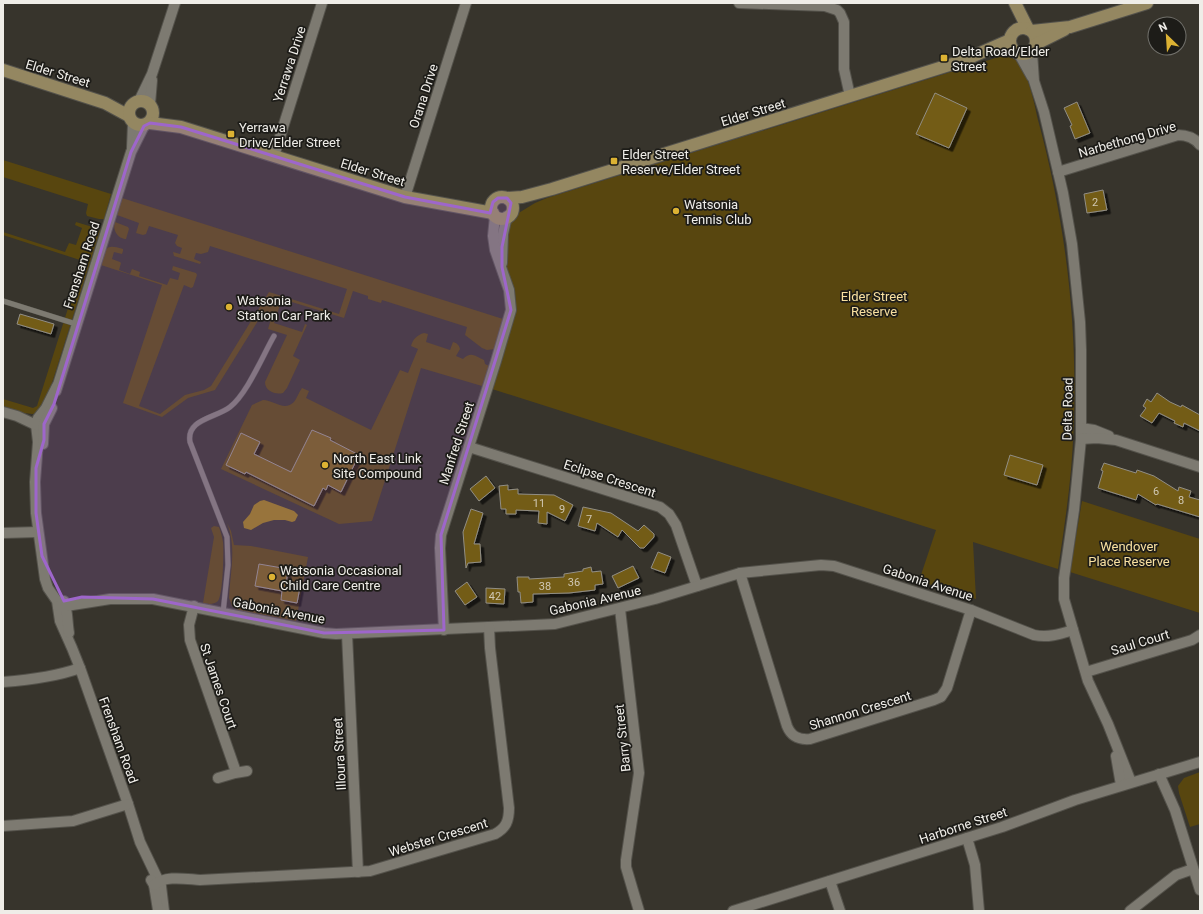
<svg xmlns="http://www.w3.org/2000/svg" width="1203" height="914" viewBox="0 0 1203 914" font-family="Roboto,sans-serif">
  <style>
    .green { fill: #58460f; fill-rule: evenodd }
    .water { fill: #967818 }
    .building { fill: #735b16; stroke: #918e85; filter: url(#shadow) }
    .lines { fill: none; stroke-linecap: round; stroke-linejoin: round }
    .lane-casing { stroke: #54524b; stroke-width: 6 }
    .street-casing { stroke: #54524b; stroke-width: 12 }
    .secondary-casing { stroke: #54524b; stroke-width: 14 }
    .lane { stroke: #7d7a71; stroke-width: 5 }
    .street { stroke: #7d7a71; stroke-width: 10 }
    .secondary { stroke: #948761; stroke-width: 12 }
    .marked { fill: #9e66cb; fill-opacity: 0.2; stroke: #9e66cb; stroke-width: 3; stroke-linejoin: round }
    .poi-dot { fill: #dcb233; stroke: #1d1c18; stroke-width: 1.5 }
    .labels { text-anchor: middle; stroke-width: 3.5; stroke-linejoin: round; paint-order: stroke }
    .number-label { font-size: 11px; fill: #d0c8b4 }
    .poi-label { font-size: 13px; fill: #efede8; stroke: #1d1c18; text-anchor: start }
    .street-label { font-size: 13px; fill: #efede8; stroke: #1d1c18 }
    .park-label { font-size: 13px; fill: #f8e0a0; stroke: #1d1c18 }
  </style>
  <defs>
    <filter id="shadow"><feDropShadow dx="3.5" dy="3.5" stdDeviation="0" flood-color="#0009"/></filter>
  </defs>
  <rect width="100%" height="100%" fill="#37342c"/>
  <g class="green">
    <path d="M1002,56C1008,57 1015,58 1019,63C1028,73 1035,106 1038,120C1069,234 1081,352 1071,470C1068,503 1063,536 1058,569L973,542L976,599L919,581L936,530L492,389L516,311L515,293L505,262L508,227L512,219L517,214L535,203L547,198Z"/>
    <polygon points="3,160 111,194 104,219 99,219 87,216 86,213 88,204 3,177"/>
    <path d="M122,198L503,319L495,349L487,350L482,348L465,335L467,327L382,300L381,303L368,299V296L353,291L344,318L282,299L274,323L302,332L305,324L307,325L293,356L300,360L287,388L283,393C275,395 265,391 265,382L287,335L268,329L271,319L261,316L215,390L188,398L162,417L123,403L162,285L101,265C106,249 104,243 123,249V251L122,254L114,252L112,259L120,262L121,263L119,270L130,274L132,269L140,272L139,276L167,285L170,278L178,280L180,273L172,270L173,266L196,273L197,275L193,287L191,288L184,285L139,406L160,414L185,395L204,390L211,386L269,292L339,314L347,289L210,246L208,252L201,254L196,253L194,259L201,262L200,264L174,256L173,252L180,254L182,248L177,246L175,243L178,235L149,226L146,234L143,235L136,233L139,223L117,215Z"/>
    <path d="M76,222L96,228L100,231L46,402C44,405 41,410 38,412C32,418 11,408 3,406V399L33,408L37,406L83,261L3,235V232L65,252L69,243L76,245L82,228L75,225Z"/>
    <path d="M115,222L128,227L129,229L126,239C118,239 112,230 115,222Z"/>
    <path d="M424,333L428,334L426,342L450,350L453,342C457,343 459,345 460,349L456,356L463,359C471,351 475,356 484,360L485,364L489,366L482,386L421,368L372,521L339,524L221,469L252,405L263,400C274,400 284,412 294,402C297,398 299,392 302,388L309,391L306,398L371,430L400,370L408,373L418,349L411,346C413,339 417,335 424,333Z"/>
    <polygon points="1082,501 1200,539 1200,613 1070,572"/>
    <path d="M227,523L231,531L234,545L251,546L308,557L296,621L238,610L232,606L229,598C230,572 237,549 227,523ZM259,564L288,569L286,585L300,588L297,603L281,600L282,591Z"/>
    <path d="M214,526L219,527C221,532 222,537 223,542C224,551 223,595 218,601C213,605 208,604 203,603L214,537L211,528Z"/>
    <polygon points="1200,772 1200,824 1190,827 1179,793 1178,786 1184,778"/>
  </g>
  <polygon class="water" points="264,500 294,511 298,515 295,521 292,522 285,520 274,520 263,523 251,530 244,528 243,522 250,514 254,505 260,501"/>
  <g class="building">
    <polygon points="935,93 967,108 949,148 916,134"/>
    <polygon points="1077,102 1090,133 1075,139 1070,126 1072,125 1064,108"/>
    <polygon points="1103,190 1107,210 1087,213 1084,194"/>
    <polygon points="20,314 54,324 51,334 17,324"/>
    <polygon points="1157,393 1170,402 1181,407 1182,405 1200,415 1200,431 1184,423 1183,427 1174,423 1175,421 1159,413 1152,423 1140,416 1146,408 1143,406 1147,399 1151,402"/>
    <polygon points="312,430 331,438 330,440 359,455 341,492 328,485 326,490 323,488 314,506 246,472 245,474 226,465 241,433 260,442 254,454 291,472"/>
    <polygon points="1010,455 1043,465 1037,485 1004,475"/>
    <polygon points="1104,463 1136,473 1137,470 1154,476 1178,491 1179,487 1191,491 1189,497 1200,500 1200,517 1157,504 1156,505 1138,494 1136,500 1098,488 1103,471 1101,470"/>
    <polygon points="486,476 495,488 479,501 470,489"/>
    <polygon points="508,485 508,490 518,489 518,494 554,495 573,505 565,521 547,512 547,524 538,523 539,511 516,510 516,514 506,514 506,509 501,509 499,486"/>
    <polygon points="583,507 611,513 638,531 644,525 654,534 654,537 644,548 640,548 622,530 618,537 597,523 595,531 578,526"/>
    <polygon points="471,509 483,513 474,544 480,544 481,562 468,563 466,568 463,532"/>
    <polygon points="658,552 671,557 665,573 651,568"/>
    <polygon points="259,564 288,569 286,585 300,587 297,603 281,600 282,591 255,586"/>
    <polygon points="633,566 639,578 618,588 612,576"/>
    <polygon points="591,567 592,572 601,571 603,584 595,585 595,590 569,593 533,594 533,602 521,603 520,592 518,592 517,577 529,577 529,579 564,577 564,574 583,571 583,569"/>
    <polygon points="467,582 477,597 465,605 455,591"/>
    <polygon points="486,588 505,589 504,604 486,603"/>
  </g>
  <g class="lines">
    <defs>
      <g id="lane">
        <polyline points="3,301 76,324"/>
        <path d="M223,613L228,565L227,537L190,442C186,419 216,418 230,407C247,394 263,355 274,336"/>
      </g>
      <g id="street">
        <polyline points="739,3 825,6 837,10 840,13 844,22 844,69 850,96"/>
        <polyline points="1032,52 1034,81 1044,112 1063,193 1072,244 1080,322 1081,350 1081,439 1074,510 1064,578 1064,599 1088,681 1108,724 1131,782"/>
        <polyline points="1019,54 1032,77"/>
        <polyline points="139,101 152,74 175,3"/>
        <polyline points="150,104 152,80"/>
        <polyline points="132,148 133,123"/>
        <polyline points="274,156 322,3"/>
        <path d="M1058,172L1178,135C1187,135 1194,137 1200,145"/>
        <polyline points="405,197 466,3"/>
        <polyline points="502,263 503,234 507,216"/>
        <polyline points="57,386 46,408 38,418 36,425 38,442 35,482 36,513 45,579 48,588 57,601 60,621 72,648 80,668 128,804 140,842 161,886 164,911"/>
        <polyline points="56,391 131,152 144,126"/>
        <polyline points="3,412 17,416 36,425 42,424"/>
        <polyline points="1081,428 1094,430 1109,436"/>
        <polyline points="1081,439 1097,438 1116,440 1200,467"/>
        <polyline points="43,444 44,424 52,408"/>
        <polyline points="469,447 660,507 669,514 676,525 697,586"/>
        <polyline points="3,533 38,532"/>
        <path d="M740,573L787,726C791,736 798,740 810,739L934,700L941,697L947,688L971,610"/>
        <path d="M64,601C68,611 67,622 69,633"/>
        <path d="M58,606H66L110,599H153L324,633L336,634L555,624L655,599L740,573L821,565L834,566L971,610L1034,635C1048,638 1060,634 1073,630"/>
        <polyline points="194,606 189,625 190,640 236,772"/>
        <polyline points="620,609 639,773 626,860 626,867 639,911"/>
        <polyline points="444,630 440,548 441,535 496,361 511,310 509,290 495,250 493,236 495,216"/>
        <polyline points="347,634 358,872"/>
        <polyline points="1086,672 1192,640 1200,635"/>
        <path d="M3,682C29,680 55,677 80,668"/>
        <polyline points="1116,756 1121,785"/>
        <polyline points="1159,774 1175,810 1200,890"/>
        <polyline points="218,778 235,773 247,771"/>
        <polyline points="3,826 73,821 128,804"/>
        <polyline points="967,838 975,865 979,911"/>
        <polyline points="151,880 154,885 158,910"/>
        <polyline points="830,881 840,911"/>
        <path d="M154,885C166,875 185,879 200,880L370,871L495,834C506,828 509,821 509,808L490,648L489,627"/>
        <polyline points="733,911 1002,827 1075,800 1200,762"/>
        <polyline points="1130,911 1176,875 1193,869"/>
      </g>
      <g id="secondary">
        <polyline points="1015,3 1028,29"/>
        <circle cx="1023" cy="41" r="13"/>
        <polyline points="1032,31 1070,27 1147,3"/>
        <polyline points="1036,44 1064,30"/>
        <polyline points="3,70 105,103 129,116"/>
        <circle cx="141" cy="113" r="12"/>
        <polyline points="150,123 181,127 405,197 493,213"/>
        <circle cx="502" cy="208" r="11"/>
        <polyline points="507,198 522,197 552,189 962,61 1010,40"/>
      </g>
    </defs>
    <use href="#lane" class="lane-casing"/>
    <use href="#street" class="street-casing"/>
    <use href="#secondary" class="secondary-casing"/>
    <use href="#lane" class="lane"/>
    <use href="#street" class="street"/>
    <use href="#secondary" class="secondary"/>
  </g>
  <path class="marked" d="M150,123L181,127L405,197L490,213L493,202L498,198H507L511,203L502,247V267L511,310L441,535L444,630L324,633L153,599L82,597L64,601L42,556L36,513V468L44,440V424L54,404L131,152L144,126Z"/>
  <g class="poi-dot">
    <rect x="940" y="54" width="8" height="8" rx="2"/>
    <rect x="227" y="130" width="8" height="8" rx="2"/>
    <rect x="610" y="157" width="8" height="8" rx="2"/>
    <circle cx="676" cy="211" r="4"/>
    <circle cx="229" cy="307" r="4"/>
    <circle cx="325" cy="465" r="4"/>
    <circle cx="272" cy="577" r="4"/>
  </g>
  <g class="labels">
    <g class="number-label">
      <text x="1095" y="206">2</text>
      <text x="1156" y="495">6</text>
      <text x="1181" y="504">8</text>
      <text x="539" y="507">11</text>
      <text x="562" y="513">9</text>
      <text x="589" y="523">7</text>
      <text x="574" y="586">36</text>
      <text x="545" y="590">38</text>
      <text x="495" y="600">42</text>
    </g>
    <g class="poi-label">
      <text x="952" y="56">Delta Road/Elder<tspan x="952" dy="15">Street</tspan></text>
      <text x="239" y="132">Yerrawa<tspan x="239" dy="15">Drive/Elder Street</tspan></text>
      <text x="622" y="159">Elder Street<tspan x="622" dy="15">Reserve/Elder Street</tspan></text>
      <text x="684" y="209">Watsonia<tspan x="684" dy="15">Tennis Club</tspan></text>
      <text x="237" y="305">Watsonia<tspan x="237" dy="15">Station Car Park</tspan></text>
      <text x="333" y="463">North East Link<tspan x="333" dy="15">Site Compound</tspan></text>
      <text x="280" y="575">Watsonia Occasional<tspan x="280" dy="15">Child Care Centre</tspan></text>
    </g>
    <g class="street-label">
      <text transform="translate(289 64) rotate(-72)" y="5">Yerrawa Drive</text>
      <text transform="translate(58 73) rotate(17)" y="5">Elder Street</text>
      <text transform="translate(423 96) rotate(-72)" y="5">Orana Drive</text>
      <text transform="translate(753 112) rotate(-17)" y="5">Elder Street</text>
      <text transform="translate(1127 139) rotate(-16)" y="5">Narbethong Drive</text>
      <text transform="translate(373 172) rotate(17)" y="5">Elder Street</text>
      <text transform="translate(81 265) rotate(-72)" y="5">Frensham Road</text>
      <text transform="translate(1067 409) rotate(-89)" y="5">Delta Road</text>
      <text transform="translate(456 443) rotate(-72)" y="5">Manfred Street</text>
      <text transform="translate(610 478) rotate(18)" y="5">Eclipse Crescent</text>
      <text transform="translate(928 582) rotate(18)" y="5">Gabonia Avenue</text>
      <text transform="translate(595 600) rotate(-13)" y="5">Gabonia Avenue</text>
      <text transform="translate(279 610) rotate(11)" y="5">Gabonia Avenue</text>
      <text transform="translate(1140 642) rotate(-17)" y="5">Saul Court</text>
      <text transform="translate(219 686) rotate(71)" y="5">St James Court</text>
      <text transform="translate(860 710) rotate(-17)" y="5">Shannon Crescent</text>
      <text transform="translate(622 738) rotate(-96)" y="5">Barry Street</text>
      <text transform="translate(119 740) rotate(70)" y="5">Frensham Road</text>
      <text transform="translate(339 754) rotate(-93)" y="5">Illoura Street</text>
      <text transform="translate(963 825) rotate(-18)" y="5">Harborne Street</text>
      <text transform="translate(438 837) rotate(-17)" y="5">Webster Crescent</text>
    </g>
    <g class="park-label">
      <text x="874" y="301">Elder Street<tspan x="874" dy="15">Reserve</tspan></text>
      <text x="1129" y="551">Wendover<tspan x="1129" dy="15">Place Reserve</tspan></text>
    </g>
  </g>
  <rect width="1203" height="914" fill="none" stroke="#efede8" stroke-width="8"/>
  <g transform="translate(1167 36) rotate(335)"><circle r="19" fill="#1d1c18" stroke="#71706b"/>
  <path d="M0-3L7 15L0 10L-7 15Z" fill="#dcb233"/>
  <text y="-6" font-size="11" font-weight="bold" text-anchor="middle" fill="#efede8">N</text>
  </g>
</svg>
